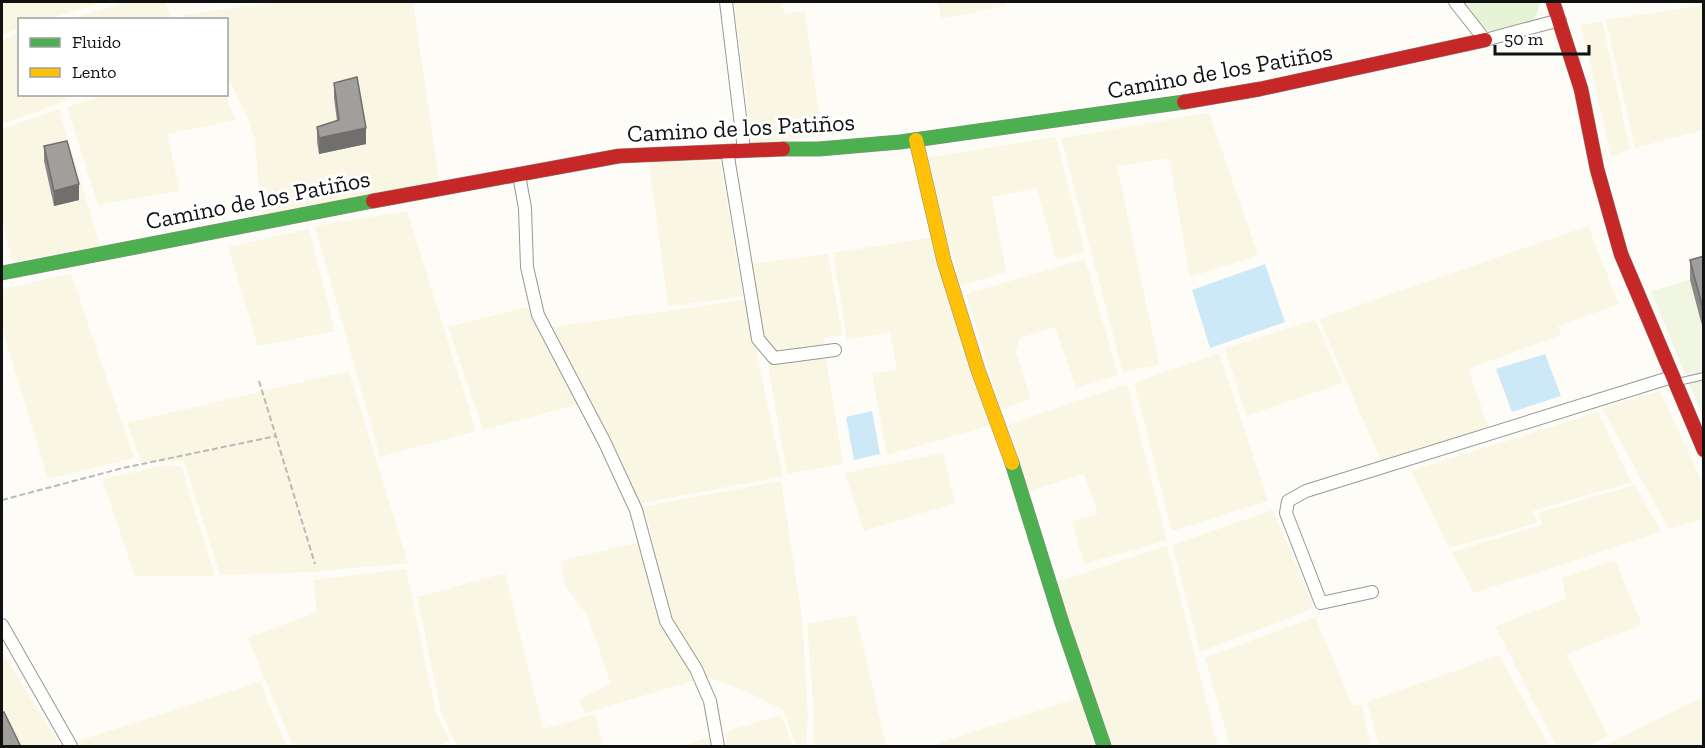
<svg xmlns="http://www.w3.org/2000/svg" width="1705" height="748" viewBox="0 0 1705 748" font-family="'Zilla Slab',serif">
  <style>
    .farmland { fill: #f9f7e4 }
    .green { fill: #e7f3d7 }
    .pitch { fill: #f0f6e1 }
    .water { fill: #cde8f7 }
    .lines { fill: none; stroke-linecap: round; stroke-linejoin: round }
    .lane-casing { stroke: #979795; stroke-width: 8 }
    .street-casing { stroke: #979795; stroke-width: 14 }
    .fast-casing { stroke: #8e8d8b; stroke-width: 15 }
    .slow-casing { stroke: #8e8d8b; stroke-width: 15 }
    .jam-casing { stroke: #8e8d8b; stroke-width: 15 }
    .path { stroke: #b9b9b8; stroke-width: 2; stroke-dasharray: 6 3; stroke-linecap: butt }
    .lane { stroke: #fffffe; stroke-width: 6 }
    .street { stroke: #fffffe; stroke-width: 12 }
    .fast { stroke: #4caf50; stroke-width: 14 }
    .slow { stroke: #ffc107; stroke-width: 14 }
    .jam { stroke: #c62828; stroke-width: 14 }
    .wall { fill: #8a8986 }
    .shaded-wall { fill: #716f6d }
    .building { fill: #a19f9c; stroke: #716f6d; stroke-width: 1.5 }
    .labels { text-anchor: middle; stroke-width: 6; stroke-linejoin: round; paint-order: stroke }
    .street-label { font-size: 24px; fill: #111; stroke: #fff }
  </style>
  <rect width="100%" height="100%" fill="#fdfcf7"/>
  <g class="farmland">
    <polygon points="2,2 103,2 48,19 20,20 19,29 2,35"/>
    <polygon points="126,2 165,2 170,16 173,19 71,19"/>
    <polygon points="277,2 413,2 439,180 263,216 259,192 255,141 248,118 227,76 226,20 186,19 182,15"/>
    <polygon points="733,2 782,2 784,14 805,11 822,136 753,144"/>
    <polygon points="938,2 1006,2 1006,6 941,19"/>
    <polygon points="1703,5 1703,130 1635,148 1606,20"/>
    <polygon points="1602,21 1630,149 1611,156 1581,25"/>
    <polygon points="19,34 20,94 65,95 66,101 2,124 2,40"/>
    <polygon points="104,95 225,95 236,120 167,134 180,191 98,205 67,107"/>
    <polygon points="59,109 100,246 13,262 2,225 2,129"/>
    <polygon points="1209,113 1258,255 1190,277 1169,158 1117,166 1159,364 1123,372 1061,138"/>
    <polygon points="1056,137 1085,252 1056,259 1037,188 992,197 1006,272 961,286 924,158"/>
    <polygon points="720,161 743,296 668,306 649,162"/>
    <polygon points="407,211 476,431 380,457 315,226"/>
    <polygon points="1588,226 1619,304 1558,326 1561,335 1468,369 1489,429 1383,465 1319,319"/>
    <polygon points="309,229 335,331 258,346 228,247"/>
    <polygon points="932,237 991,425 887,455 872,373 897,370 890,332 847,340 833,253"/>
    <polygon points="828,254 842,335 823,338 843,464 787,474 750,264"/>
    <polygon points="1085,259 1118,375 1076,388 1055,327 1020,338 1016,352 1031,399 1001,409 966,294"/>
    <polygon points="71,274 134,458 48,479 2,329 2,289"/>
    <polygon points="745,300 783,476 638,504 624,464 552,327"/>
    <polygon points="527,307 579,404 483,430 448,327"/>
    <polygon points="1315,320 1343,383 1246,416 1225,348"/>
    <polygon points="1219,353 1268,501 1172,531 1134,383"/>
    <polygon points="349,371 408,563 311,572 220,575 184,461 141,462 127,423"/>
    <polygon points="1127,384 1167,540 1084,564 1072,521 1098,514 1084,474 1029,491 1008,425"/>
    <polygon points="1660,391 1703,484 1703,519 1669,529 1602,408"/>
    <polygon points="1598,412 1631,482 1533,511 1537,523 1449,548 1411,471"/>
    <polygon points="943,453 955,503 864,531 845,473"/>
    <polygon points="162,466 181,466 215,576 135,576 102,479"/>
    <polygon points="781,481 802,617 808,716 806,746 796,746 783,710 748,692 707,677 694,655 675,627 659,577 650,528 641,507"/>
    <polygon points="1635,485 1661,532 1474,593 1452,552 1543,525 1538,513"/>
    <polygon points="1273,510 1314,608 1200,652 1172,545"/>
    <polygon points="640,542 662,626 696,680 585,713 579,699 611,684 587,615 566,587 560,561"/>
    <polygon points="1167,546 1218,746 1108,746 1056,582"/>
    <polygon points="1615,560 1642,625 1566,654 1608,736 1586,746 1556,746 1495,626 1566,599 1562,578"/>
    <polygon points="406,569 436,712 450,741 438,746 293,746 248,638 317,612 313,580"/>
    <polygon points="505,573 543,729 595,714 603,746 457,746 441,712 417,597"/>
    <polygon points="856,615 886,746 813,746 814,716 807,624"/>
    <polygon points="1315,617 1353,706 1361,705 1371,746 1230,746 1205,658"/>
    <polygon points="2,651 60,746 2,746"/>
    <polygon points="1499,655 1549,746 1379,746 1367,702"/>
    <polygon points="260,682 286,746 81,746 78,741"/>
    <polygon points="1080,697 1094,746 931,746"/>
    <polygon points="1703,697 1703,746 1603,746"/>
    <polygon points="781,715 793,746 727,746 724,732"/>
    <polygon points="721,734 724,746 680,746"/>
  </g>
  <path class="green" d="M1461,2H1539C1540,9 1537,14 1533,20L1496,31L1487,30L1481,26Z"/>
  <polygon class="pitch" points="1703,276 1703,417 1651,291"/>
  <g class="water">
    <polygon points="1265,264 1285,322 1210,348 1192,290"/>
    <polygon points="1545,354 1561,396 1512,412 1496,369"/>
    <polygon points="872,411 880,454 854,460 846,417"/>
  </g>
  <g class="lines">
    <defs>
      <polyline id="lane" points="1678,382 1704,376"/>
      <g id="street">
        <polyline points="726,2 744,150"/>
        <polyline points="1455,2 1485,40 1560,20"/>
        <polyline points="727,151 758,339 774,358 835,350"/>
        <polyline points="519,175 525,208 527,267 538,315 605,443 636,510 666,621 696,669 710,701 718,746"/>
        <polyline points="1372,592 1321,603 1286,513 1288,501 1306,491 1672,377"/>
        <polyline points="2,625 71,746"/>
      </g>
      <g id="fast">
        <polyline points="783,149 819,149 900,142 1184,102"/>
        <polyline points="2,273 373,201"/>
        <polyline points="1012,463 1062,623 1104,746"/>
      </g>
      <polyline id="slow" points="916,140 944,261 978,370 1012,463"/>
      <g id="jam">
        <polyline points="1553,2 1581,89 1597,169 1621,254 1704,450"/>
        <polyline points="1184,102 1260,89 1485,40"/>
        <polyline points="373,201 619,156 783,149"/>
      </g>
    </defs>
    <use href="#lane" class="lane-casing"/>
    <use href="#street" class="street-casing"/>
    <use href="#fast" class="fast-casing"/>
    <use href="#slow" class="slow-casing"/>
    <use href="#jam" class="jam-casing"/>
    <g class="path">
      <polyline points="259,381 315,564"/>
      <polyline points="2,500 123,468 276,436"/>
    </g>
    <use href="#lane" class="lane"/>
    <use href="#street" class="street"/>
    <use href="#fast" class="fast"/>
    <use href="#slow" class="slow"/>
    <use href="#jam" class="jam"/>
  </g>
  <g class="wall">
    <polygon points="334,83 366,144 319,154 317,142 317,127 337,121 334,98"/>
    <polygon points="44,146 79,200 54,206 44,161"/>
    <polygon points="1704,256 1704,333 1690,280 1690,260"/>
  </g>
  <g class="shaded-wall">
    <polygon points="366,128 366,144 319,154 319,138"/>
    <polygon points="79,184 79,200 54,206 54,191"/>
  </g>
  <g class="building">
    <polygon points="357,77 366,128 319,138 317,127 339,120 334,83"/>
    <polygon points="67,141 79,184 54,191 44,146"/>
    <polygon points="1704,256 1704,313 1690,260"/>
    <polygon points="4,712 21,747 2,747 2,713"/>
  </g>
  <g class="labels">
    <g class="street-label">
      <text transform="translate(1220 71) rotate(-10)" y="8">Camino de los Patiños</text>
      <text transform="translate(741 128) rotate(-3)" y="8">Camino de los Patiños</text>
      <text transform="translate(258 200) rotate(-11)" y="8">Camino de los Patiños</text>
    </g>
  </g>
  <rect width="1705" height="748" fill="none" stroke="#111111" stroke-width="6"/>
  <rect x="18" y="18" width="210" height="78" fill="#ffffff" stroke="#a0a0a0" stroke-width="1.5"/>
  <rect x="30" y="38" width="30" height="9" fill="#4caf50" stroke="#a0a0a0" stroke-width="1.5"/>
  <text x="72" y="48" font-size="18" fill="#111111">Fluido</text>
  <rect x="30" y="68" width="30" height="9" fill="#ffc107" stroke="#a0a0a0" stroke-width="1.5"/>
  <text x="72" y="78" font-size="18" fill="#111111">Lento</text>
  <path d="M1495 45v9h94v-9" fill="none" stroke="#111111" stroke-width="3"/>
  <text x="1504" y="45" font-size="18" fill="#111111" stroke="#ffffff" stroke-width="4.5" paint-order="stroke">50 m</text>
</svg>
